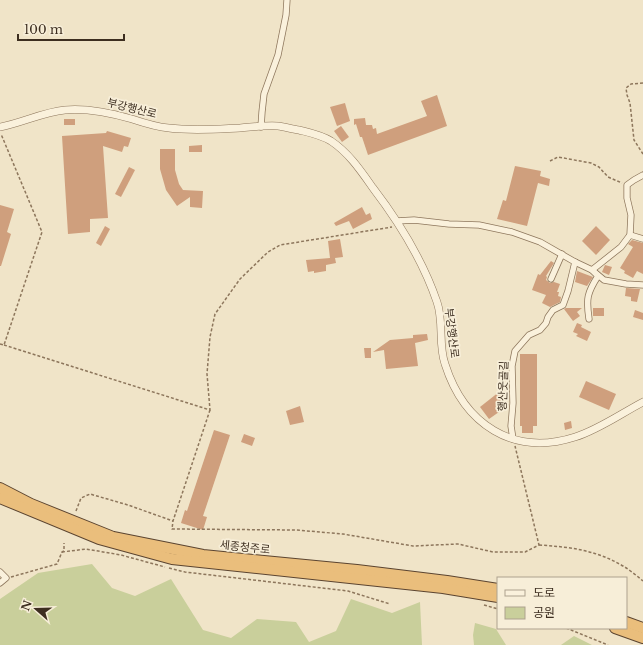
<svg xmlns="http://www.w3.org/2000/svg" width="643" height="645" viewBox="0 0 643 645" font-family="'Libre Baskerville','Noto Sans KR',serif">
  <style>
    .green { fill: #c9cf9b }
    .building { fill: #cf9f7d }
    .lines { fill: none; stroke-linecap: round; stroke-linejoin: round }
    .minor-casing { stroke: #8d765c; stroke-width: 7 }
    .tertiary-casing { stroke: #8d765c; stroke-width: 8 }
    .trunk-casing { stroke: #5b4430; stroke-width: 12 }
    .path { stroke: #8d765c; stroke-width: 1.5; stroke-dasharray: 3 2; stroke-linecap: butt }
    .minor { stroke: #faf1dc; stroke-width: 5.5 }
    .tertiary { stroke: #faf1dc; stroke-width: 7 }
    .trunk { stroke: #eabe7c; stroke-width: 10 }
    .labels { text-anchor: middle; stroke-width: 3.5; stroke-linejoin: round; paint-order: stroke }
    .street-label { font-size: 11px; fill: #3d2e20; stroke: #f7eed8 }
  </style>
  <rect width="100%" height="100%" fill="#f0e4c8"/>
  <g class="green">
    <polygon points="92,564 112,588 135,596 171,579 203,630 231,638 257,619 296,622 309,642 336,631 351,599 392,613 420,602 422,645 0,645 0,599 38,573"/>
    <polygon points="475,623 496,629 506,645 474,645 473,635"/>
    <polygon points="574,636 592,645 561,645"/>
  </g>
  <g class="building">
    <polygon points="437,95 447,126 368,155 362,137 360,137 356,124 354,125 354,119 365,118 366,125 372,125 373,129 376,128 377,134 427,116 421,101"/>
    <polygon points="345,103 350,121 337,126 330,107"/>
    <rect x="64" y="119" width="11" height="6"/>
    <polygon points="341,126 349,137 342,142 334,131"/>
    <polygon points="107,131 131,138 128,147 124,146 122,152 103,146 108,218 90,219 90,232 68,234 62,136 106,133"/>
    <polygon points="202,145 202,152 189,152 189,146"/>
    <polygon points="160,149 175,149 175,170 179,184 183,190 203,191 202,208 190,207 190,197 177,206 166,190 160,169"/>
    <polygon points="515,166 541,171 540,176 550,179 549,186 538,183 527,226 497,219 503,200 506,201"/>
    <polygon points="129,167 135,170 121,197 115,194"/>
    <polygon points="0,205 14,209 7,232 11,234 1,266 0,266"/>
    <polygon points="362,207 366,215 370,213 372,219 353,229 349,221 336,226 334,223"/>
    <polygon points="105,226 110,229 101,246 96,243"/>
    <polygon points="596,226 610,240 596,255 582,241"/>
    <polygon points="340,239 343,257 335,258 336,263 326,265 326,271 314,273 314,271 308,272 306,260 330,258 328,241"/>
    <polygon points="632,240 643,243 643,274 637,271 633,278 624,273 625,271 620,268 633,247 628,244"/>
    <polygon points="551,261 554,263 546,276 547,277 546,280 550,283 554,282 560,284 557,292 559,292 558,296 561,297 560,302 550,307 542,303 546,295 532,290 538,274 540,275"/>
    <polygon points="605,265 612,267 609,275 602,272"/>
    <polygon points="577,271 593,277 587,286 575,282"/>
    <polygon points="626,288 640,289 637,302 631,301 631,297 625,296"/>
    <polygon points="566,308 582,308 577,312 580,316 573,321 564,309"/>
    <rect x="593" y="308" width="11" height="8"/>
    <polygon points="635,310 643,313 643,320 633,317"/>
    <polygon points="577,323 582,325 581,327 591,332 587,341 576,336 578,334 573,332"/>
    <polygon points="427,334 428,340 415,343 418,366 386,369 384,350 373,352 390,340 413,338 413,335"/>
    <polygon points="364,348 371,348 371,358 365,358"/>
    <polygon points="520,354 537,354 537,426 533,426 533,433 522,433 522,426 520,426"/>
    <polygon points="586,381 616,394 609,410 579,397"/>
    <polygon points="499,392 509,405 489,419 480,407"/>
    <polygon points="300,406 304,422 290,425 286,411"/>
    <polygon points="571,421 572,428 565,430 564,423"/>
    <polygon points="214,430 230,435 203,516 207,517 203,530 181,523 185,510 187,511"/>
    <polygon points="244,434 255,438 252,446 241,442"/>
  </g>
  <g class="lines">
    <defs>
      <g id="minor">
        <polyline points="261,127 262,112 264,94 278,55 286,15 287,0"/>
        <polyline points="397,221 414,220 449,224 479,225 512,232 540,242 575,262 592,270 604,280 626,284 643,285"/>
        <polyline points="630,235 643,239"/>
        <polyline points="551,279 562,254"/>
        <path d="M589,319C586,299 587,293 598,276L592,270L621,247L630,235L631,215L627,198V185L634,180L643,175"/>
        <polyline points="513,439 511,426 513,403 512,366 515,351 529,335 540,330 546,323 548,317 553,310 563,305 568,291 575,262"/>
        <polyline points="0,572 6,578 0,583"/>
      </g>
      <path id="tertiary" d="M0,127C22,123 43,112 65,110C88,108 111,113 132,119C144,123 156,127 169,128C192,131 217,129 240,128C253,127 266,125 278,126C285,127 292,129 299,130C311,133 321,135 331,141C349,153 361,171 373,188C399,222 423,261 437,302C444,322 438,344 445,364C464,424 513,457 575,437C598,430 622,413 643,402"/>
      <g id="trunk">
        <polyline points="0,488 31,504 113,537 203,555 357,570 447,581 498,589"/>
        <polyline points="0,498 99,539 172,559 443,588 498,597"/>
        <polyline points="626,622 643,628"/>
        <polyline points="615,628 643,638"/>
      </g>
    </defs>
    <use href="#minor" class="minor-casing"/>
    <use href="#tertiary" class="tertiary-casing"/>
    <use href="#trunk" class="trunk-casing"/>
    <g class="path">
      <polyline points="643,83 631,84 626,88 627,95 630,103 634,140 643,154"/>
      <polyline points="550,161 558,157 591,163 599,167 608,177 622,183"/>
      <polyline points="0,344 4,345 42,232 1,134"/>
      <polyline points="4,345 210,410 207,374 210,337 215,314 240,279 268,252 280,245 392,227"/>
      <polyline points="210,410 173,521 172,529 296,530 343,534 413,546 458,544 493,552 525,552 539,545 515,446"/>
      <polyline points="76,511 81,498 90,494 128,505 173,521"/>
      <path d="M539,545C570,547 596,550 623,566C630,570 637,576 643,581"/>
      <polyline points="62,552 86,549 121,555 165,567"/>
      <polyline points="169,568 185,572 348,591 390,604"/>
      <polyline points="11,577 57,564 62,552 64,551 64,543"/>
      <polyline points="484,605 498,609"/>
      <polyline points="566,628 608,645"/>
    </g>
    <use href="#minor" class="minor"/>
    <use href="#tertiary" class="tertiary"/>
    <use href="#trunk" class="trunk"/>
  </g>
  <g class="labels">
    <g class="street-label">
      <text transform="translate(132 108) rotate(14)" y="4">부강행산로</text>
      <text transform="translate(452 333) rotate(83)" y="4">부강행산로</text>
      <text transform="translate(503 386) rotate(-88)" y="4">행산웃골길</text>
      <text transform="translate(245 547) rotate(6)" y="4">세종청주로</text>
    </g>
  </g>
  <rect x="497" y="577" width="130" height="52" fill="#f7eed8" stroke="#ada18e"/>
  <rect x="505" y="590" width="20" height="6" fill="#faf1dc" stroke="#ada18e"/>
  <text x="533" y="597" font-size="12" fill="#3d2e20">도로</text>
  <rect x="505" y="607" width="20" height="12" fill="#c9cf9b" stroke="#ada18e"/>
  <text x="533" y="617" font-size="12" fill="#3d2e20">공원</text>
  <g transform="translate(36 609) rotate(290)" stroke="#f7eed8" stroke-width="3" paint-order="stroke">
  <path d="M0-3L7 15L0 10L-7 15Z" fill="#3d2e20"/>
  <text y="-6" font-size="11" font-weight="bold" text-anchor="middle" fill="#3d2e20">N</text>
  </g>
  <path d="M18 34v6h106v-6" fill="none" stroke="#3d2e20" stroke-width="2"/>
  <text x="24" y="34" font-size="12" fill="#3d2e20" stroke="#f7eed8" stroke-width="3" paint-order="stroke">100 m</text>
</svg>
